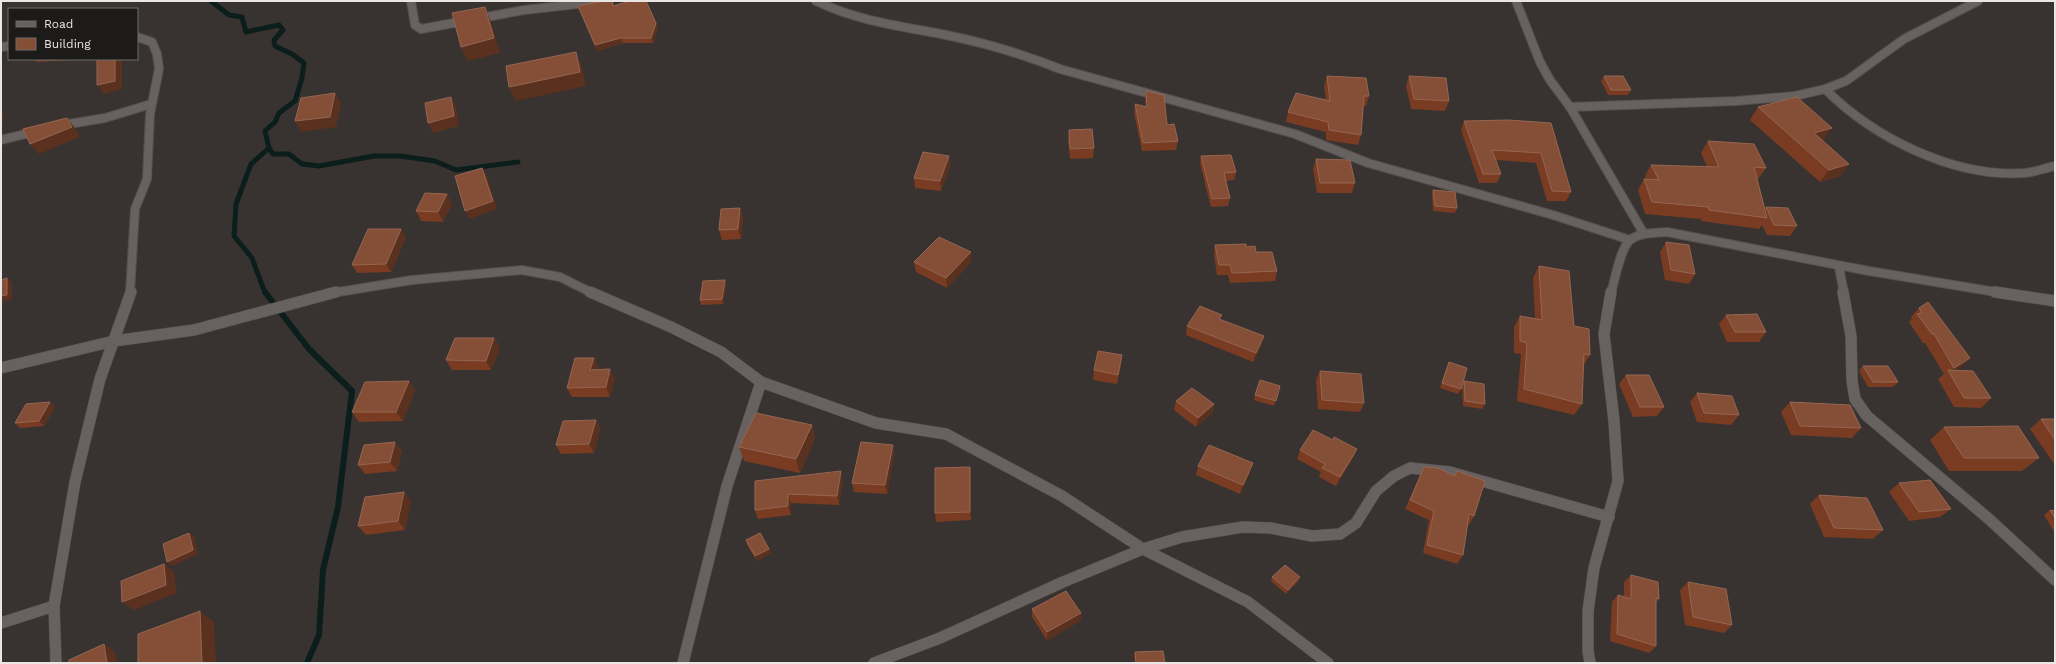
<svg xmlns="http://www.w3.org/2000/svg" width="2056" height="664" viewBox="0 0 2056 664" font-family="'Work Sans',sans-serif">
  <style>
    .lines { fill: none; stroke-linecap: round; stroke-linejoin: round }
    .stream-far1 { stroke: #0b1e1c; stroke-width: 5 }
    .stream { stroke: #0b1e1c; stroke-width: 6 }
    .service-casing { stroke: #544f4d; stroke-width: 10 }
    .minor-far1-casing { stroke: #544f4d; stroke-width: 10 }
    .minor-casing { stroke: #544f4d; stroke-width: 12 }
    .service { stroke: #67615f; stroke-width: 8 }
    .minor-far1 { stroke: #67615f; stroke-width: 8 }
    .minor { stroke: #67615f; stroke-width: 11 }
    .wall { fill: #793c22 }
    .shaded-wall { fill: #5a311f }
    .building { fill: #854e37; stroke: #956652 }
  </style>
  <rect width="100%" height="100%" fill="#383330"/>
  <g class="lines">
    <g class="stream-far1">
      <polyline points="211,1 229,15 242,17 246,32 279,25 283,30 274,40 275,46 292,54 304,63 302,78 295,101 279,113 275,122 265,131 269,148 273,154 289,154 302,164 319,166 374,156 400,156 435,161 456,170 518,162"/>
      <polyline points="265,293 252,258 234,236 236,204 251,164 269,148"/>
    </g>
    <polyline class="stream" points="265,292 309,349 352,391 338,507 323,570 319,635 307,663"/>
    <defs>
      <path id="service" d="M1825,89C1874,138 1954,178 2025,173C2035,172 2045,168 2055,166"/>
      <g id="minor-far1">
        <polyline points="411,1 415,25 421,29 524,10 604,1"/>
        <path d="M816,1C857,21 901,26 946,35C985,43 1023,54 1060,69L1295,134L1368,163L1553,215L1630,240"/>
        <polyline points="1516,1 1540,62 1550,80 1570,107 1644,234"/>
        <polyline points="1,47 9,46"/>
        <polyline points="1570,107 1736,101 1795,96 1825,89 1846,81 1904,39 1978,1"/>
        <polyline points="57,126 105,118 151,104"/>
        <polyline points="1,140 38,131"/>
        <polyline points="1839,267 1844,293"/>
        <polyline points="130,293 135,209 147,179 150,114 159,69 157,54 152,42 137,37"/>
        <polyline points="332,293 412,280 522,270 560,277 592,293"/>
        <path d="M1611,293C1615,280 1620,249 1630,240C1640,232 1656,233 1667,232L1869,271L2002,293"/>
      </g>
      <g id="minor">
        <polyline points="590,292 671,327 721,352 761,382 876,423 946,434 1062,496 1143,549 1248,602 1328,663"/>
        <polyline points="1843,292 1851,336 1852,381 1855,399 1867,416 1989,519 2055,580"/>
        <polyline points="1995,292 2055,301"/>
        <polyline points="1,368 114,341 194,330 336,292"/>
        <polyline points="1,623 54,606"/>
        <polyline points="56,663 54,606 75,482 100,379 131,292"/>
        <polyline points="683,663 727,486 761,382"/>
        <polyline points="874,663 940,638 1063,582 1143,549 1182,537 1243,527 1270,528 1312,536 1340,534 1356,523 1376,491 1394,476 1410,468 1450,472 1609,517"/>
        <polyline points="1590,663 1588,651 1588,611 1594,568 1618,481 1614,421 1604,334 1611,292"/>
      </g>
    </defs>
    <use href="#service" class="service-casing"/>
    <use href="#minor-far1" class="minor-far1-casing"/>
    <use href="#minor" class="minor-casing"/>
    <use href="#service" class="service"/>
    <use href="#minor-far1" class="minor-far1"/>
    <use href="#minor" class="minor"/>
  </g>
  <g class="wall">
    <polygon points="604,1 613,1 614,5 656,23 658,28 653,43 623,43 597,51 578,6"/>
    <polygon points="34,59 72,59 71,60 37,62"/>
    <polygon points="1327,76 1369,96 1366,106 1363,106 1361,135 1358,145 1326,140 1326,132 1286,122 1288,112 1326,100 1324,86"/>
    <polygon points="1409,76 1449,101 1445,111 1411,109 1406,86"/>
    <polygon points="1604,76 1631,90 1628,95 1608,95 1601,81"/>
    <polygon points="1146,91 1178,141 1176,150 1142,151 1134,113 1135,104 1146,107 1145,99"/>
    <polygon points="1758,107 1823,140 1822,141 1849,164 1840,176 1820,182 1750,120"/>
    <polygon points="1464,121 1551,123 1571,192 1566,201 1547,201 1536,163 1496,160 1501,174 1497,183 1479,183 1461,130"/>
    <polygon points="1069,130 1094,148 1093,158 1070,159 1068,140"/>
    <polygon points="1708,141 1766,168 1758,179 1757,179 1765,208 1766,207 1797,226 1790,236 1767,235 1762,225 1759,229 1701,221 1701,219 1645,214 1638,190 1644,179 1646,179 1645,176 1651,165 1707,167 1701,153"/>
    <polygon points="949,156 950,166 941,191 915,188 914,178"/>
    <polygon points="1201,156 1236,172 1234,180 1226,181 1230,198 1228,206 1211,207 1200,164"/>
    <polygon points="1316,159 1355,183 1352,193 1317,193 1313,169"/>
    <polygon points="1433,190 1457,208 1455,213 1433,211 1432,195"/>
    <polygon points="452,204 443,222 421,221 416,211"/>
    <polygon points="740,208 743,218 741,239 722,240 719,230"/>
    <polygon points="406,237 391,272 357,273 352,265"/>
    <polygon points="1666,242 1695,274 1689,284 1665,280 1660,252"/>
    <polygon points="1215,245 1246,247 1256,252 1277,271 1275,281 1230,283 1228,275 1217,275 1214,255"/>
    <polygon points="914,262 971,262 947,288 916,272"/>
    <polygon points="1539,266 1574,326 1590,355 1583,366 1582,404 1574,415 1517,401 1521,354 1514,353 1514,327 1520,316 1535,318 1533,278"/>
    <polygon points="725,280 726,285 723,304 701,305 700,300"/>
    <polygon points="1919,308 1961,367 1955,370 1991,398 1981,408 1954,407 1938,379 1944,374 1925,343 1923,343 1909,322 1912,319 1911,317"/>
    <polygon points="1726,315 1766,332 1759,342 1727,342 1719,324"/>
    <polygon points="1221,320 1261,346 1253,362 1186,335 1187,326"/>
    <polygon points="494,338 500,348 491,370 452,370 446,360"/>
    <polygon points="594,358 598,367 598,369 615,378 610,397 572,397 567,388"/>
    <polygon points="1449,362 1461,389 1458,394 1440,388"/>
    <polygon points="1121,365 1117,384 1093,380 1094,370"/>
    <polygon points="1863,366 1898,382 1893,387 1868,387 1859,371"/>
    <polygon points="1320,371 1364,403 1360,412 1318,409 1316,381"/>
    <polygon points="1626,375 1664,407 1657,416 1633,417 1619,384"/>
    <polygon points="1464,381 1485,404 1482,409 1463,406 1462,386"/>
    <polygon points="1280,386 1274,406 1254,400 1255,395"/>
    <polygon points="415,390 403,421 359,422 352,412"/>
    <polygon points="1697,393 1739,415 1731,425 1697,422 1690,402"/>
    <polygon points="1176,401 1214,404 1212,413 1196,427 1174,410"/>
    <polygon points="1790,402 1861,428 1852,438 1791,435 1781,412"/>
    <polygon points="55,407 44,426 20,428 15,423"/>
    <polygon points="2041,419 2055,419 2055,465 2030,429"/>
    <polygon points="596,420 600,429 594,453 561,454 556,445"/>
    <polygon points="812,425 815,438 800,473 744,461 739,447"/>
    <polygon points="1944,427 2039,458 2022,471 1949,471 1930,440"/>
    <polygon points="1333,440 1357,449 1353,458 1336,486 1319,477 1321,472 1297,459 1300,450"/>
    <polygon points="402,451 397,471 365,474 358,465"/>
    <polygon points="894,454 887,494 854,492 852,483"/>
    <polygon points="1198,466 1250,472 1240,494 1196,475"/>
    <polygon points="970,467 971,476 971,520 936,522 935,513"/>
    <polygon points="1424,467 1455,476 1457,471 1474,516 1469,525 1468,524 1463,555 1457,564 1423,553 1429,520 1405,509"/>
    <polygon points="843,480 839,505 791,503 791,515 758,519 755,510 755,481"/>
    <polygon points="1899,483 1951,509 1940,517 1909,521 1889,492"/>
    <polygon points="1819,495 1883,530 1873,539 1824,537 1810,504"/>
    <polygon points="411,501 405,530 366,535 358,526"/>
    <polygon points="2050,510 2055,511 2055,533 2044,515"/>
    <polygon points="746,540 769,549 771,553 757,561 747,545"/>
    <polygon points="1631,575 1659,599 1656,602 1656,646 1649,653 1610,641 1612,602 1618,595 1624,597 1624,582"/>
    <polygon points="1272,577 1300,577 1298,582 1286,594 1271,581"/>
    <polygon points="1688,582 1732,625 1724,633 1685,625 1680,590"/>
    <polygon points="1032,609 1081,613 1080,621 1047,640 1032,617"/>
    <polygon points="1135,652 1165,663 1135,663 1134,656"/>
  </g>
  <g class="shaded-wall">
    <polygon points="485,7 491,22 500,53 468,61 461,47"/>
    <polygon points="656,23 658,28 653,43 651,38"/>
    <polygon points="621,38 623,43 597,51 595,45"/>
    <polygon points="576,52 582,67 586,86 516,101 509,87"/>
    <polygon points="115,59 122,59 122,89 104,94 97,85"/>
    <polygon points="335,93 341,103 336,127 301,132 295,121"/>
    <polygon points="451,97 456,107 459,126 433,133 428,123"/>
    <polygon points="1,113 4,116 1,133"/>
    <polygon points="67,118 75,128 80,137 39,154 30,144"/>
    <polygon points="1832,128 1823,140 1805,146 1814,133"/>
    <polygon points="949,156 950,166 941,191 940,181"/>
    <polygon points="1849,164 1840,176 1820,182 1829,170"/>
    <polygon points="482,168 487,176 497,209 469,219 465,211"/>
    <polygon points="447,194 452,204 443,222 438,212"/>
    <polygon points="740,208 743,218 741,239 738,229"/>
    <polygon points="401,229 406,237 391,272 386,264"/>
    <polygon points="971,252 971,262 947,288 946,278"/>
    <polygon points="7,278 12,283 12,299 1,303 1,296"/>
    <polygon points="725,280 726,285 723,304 722,299"/>
    <polygon points="1264,336 1261,346 1253,362 1256,353"/>
    <polygon points="494,338 500,348 491,370 486,361"/>
    <polygon points="1122,355 1121,365 1117,384 1118,375"/>
    <polygon points="594,358 598,367 595,379 590,370"/>
    <polygon points="1970,358 1961,367 1950,374 1949,373 1954,368"/>
    <polygon points="610,369 615,378 610,397 606,387"/>
    <polygon points="409,381 415,390 403,421 396,412"/>
    <polygon points="50,402 55,407 44,426 39,421"/>
    <polygon points="1214,404 1212,413 1196,427 1198,418"/>
    <polygon points="596,420 600,429 594,453 589,444"/>
    <polygon points="812,425 815,438 800,473 796,459"/>
    <polygon points="395,442 402,451 397,471 390,462"/>
    <polygon points="893,445 894,454 887,494 885,485"/>
    <polygon points="1357,449 1353,458 1336,486 1340,477"/>
    <polygon points="1253,463 1250,472 1240,494 1243,485"/>
    <polygon points="970,467 971,476 971,520 970,512"/>
    <polygon points="841,471 843,480 839,505 837,496"/>
    <polygon points="404,492 411,501 405,530 398,521"/>
    <polygon points="788,494 791,503 791,515 788,506"/>
    <polygon points="189,533 194,537 198,554 172,566 167,562"/>
    <polygon points="769,549 771,553 757,561 755,556"/>
    <polygon points="164,564 174,572 177,593 134,610 122,602"/>
    <polygon points="1300,577 1298,582 1286,594 1288,590"/>
    <polygon points="200,611 214,622 216,663 202,663"/>
    <polygon points="1081,613 1080,621 1047,640 1047,632"/>
    <polygon points="104,644 115,652 117,663 107,663"/>
  </g>
  <g class="building">
    <polygon points="604,1 612,1 613,6 630,1 646,1 656,23 651,38 621,38 595,45 578,6"/>
    <polygon points="485,7 494,38 461,47 452,13"/>
    <polygon points="576,52 580,72 509,87 506,66"/>
    <polygon points="97,59 115,59 115,81 97,85"/>
    <polygon points="1327,76 1366,78 1369,96 1364,96 1361,135 1329,130 1328,122 1288,112 1296,93 1330,101"/>
    <polygon points="1409,76 1446,78 1449,101 1414,99"/>
    <polygon points="1604,76 1623,76 1631,90 1611,90"/>
    <polygon points="1146,91 1164,95 1167,125 1174,124 1178,141 1143,143 1135,104 1147,107"/>
    <polygon points="335,93 330,117 295,121 301,98"/>
    <polygon points="451,97 454,116 428,123 425,103"/>
    <polygon points="1797,97 1832,128 1814,133 1849,164 1829,170 1758,107"/>
    <polygon points="67,118 72,127 30,144 23,129"/>
    <polygon points="1508,120 1551,123 1571,192 1552,191 1541,153 1492,150 1501,174 1483,174 1464,121"/>
    <polygon points="1092,129 1094,148 1070,149 1069,130"/>
    <polygon points="1708,141 1754,144 1766,168 1754,167 1767,218 1709,210 1708,207 1652,202 1644,179 1659,180 1651,165 1719,167"/>
    <polygon points="923,152 949,156 940,181 914,178"/>
    <polygon points="1231,155 1236,172 1224,173 1230,198 1212,199 1201,156"/>
    <polygon points="1316,159 1350,160 1355,183 1320,183"/>
    <polygon points="482,168 493,201 465,211 455,176"/>
    <polygon points="1433,190 1455,192 1457,208 1435,206"/>
    <polygon points="425,193 447,194 438,212 416,211"/>
    <polygon points="1766,207 1788,208 1797,226 1774,225"/>
    <polygon points="740,208 738,229 719,230 721,209"/>
    <polygon points="368,229 401,229 386,264 352,265"/>
    <polygon points="939,237 971,252 946,278 914,262"/>
    <polygon points="1666,242 1689,245 1695,274 1671,270"/>
    <polygon points="1246,244 1246,247 1255,246 1256,252 1272,252 1277,271 1232,273 1230,265 1219,265 1215,245"/>
    <polygon points="1539,266 1569,271 1574,326 1589,329 1590,355 1584,354 1582,404 1524,389 1527,343 1520,341 1520,316 1542,320"/>
    <polygon points="7,278 7,295 1,296 1,280"/>
    <polygon points="725,280 722,299 700,300 703,281"/>
    <polygon points="1928,302 1970,358 1954,368 1934,334 1932,334 1917,314 1922,313 1919,308"/>
    <polygon points="1200,306 1222,315 1219,319 1264,336 1256,353 1187,326"/>
    <polygon points="1757,314 1766,332 1735,332 1726,315"/>
    <polygon points="455,338 494,338 486,361 446,360"/>
    <polygon points="1098,351 1122,355 1118,375 1094,370"/>
    <polygon points="575,358 594,358 590,370 610,369 606,387 567,388"/>
    <polygon points="1449,362 1467,368 1461,389 1442,383"/>
    <polygon points="1863,366 1888,366 1898,382 1873,382"/>
    <polygon points="1948,370 1973,371 1991,398 1964,398"/>
    <polygon points="1320,371 1361,374 1364,403 1322,400"/>
    <polygon points="1626,375 1649,375 1664,407 1640,407"/>
    <polygon points="1260,380 1280,386 1276,401 1255,395"/>
    <polygon points="409,381 396,412 352,412 365,382"/>
    <polygon points="1464,381 1484,384 1485,404 1465,401"/>
    <polygon points="1192,388 1214,404 1198,418 1176,401"/>
    <polygon points="1697,393 1732,396 1739,415 1704,413"/>
    <polygon points="50,402 39,421 15,423 26,404"/>
    <polygon points="1790,402 1850,405 1861,428 1800,426"/>
    <polygon points="756,413 812,425 796,459 739,447"/>
    <polygon points="2041,419 2055,419 2055,440"/>
    <polygon points="596,420 589,444 556,445 563,421"/>
    <polygon points="2018,426 2039,458 1964,458 1944,427"/>
    <polygon points="1313,430 1333,440 1334,437 1357,449 1340,477 1322,468 1325,464 1300,450"/>
    <polygon points="395,442 390,462 358,465 364,445"/>
    <polygon points="861,442 893,445 885,485 852,483"/>
    <polygon points="1209,445 1253,463 1243,485 1198,466"/>
    <polygon points="970,467 970,512 935,513 935,468"/>
    <polygon points="1424,467 1438,468 1455,476 1457,471 1485,481 1474,516 1469,514 1463,555 1427,545 1434,511 1410,500"/>
    <polygon points="841,471 837,496 788,494 788,506 755,510 755,481"/>
    <polygon points="1930,480 1951,509 1919,512 1899,483"/>
    <polygon points="404,492 398,521 358,526 365,497"/>
    <polygon points="1819,495 1867,498 1883,530 1834,528"/>
    <polygon points="2050,510 2055,511 2055,518"/>
    <polygon points="189,533 193,550 167,562 163,544"/>
    <polygon points="760,533 769,549 755,556 746,540"/>
    <polygon points="164,564 166,585 122,602 121,581"/>
    <polygon points="1285,565 1300,577 1288,590 1272,577"/>
    <polygon points="1631,575 1658,582 1659,599 1656,598 1656,646 1617,634 1618,595 1631,599"/>
    <polygon points="1688,582 1726,589 1732,625 1693,617"/>
    <polygon points="1066,591 1081,613 1047,632 1032,609"/>
    <polygon points="200,611 202,663 138,663 138,634"/>
    <polygon points="104,644 107,663 69,663 69,660"/>
    <polygon points="1163,651 1165,663 1136,663 1135,652"/>
  </g>
  <rect width="2056" height="664" fill="none" stroke="#eae6e5" stroke-width="4"/>
  <rect x="8" y="8" width="130" height="52" fill="#1d1b1a" stroke="#6f6c6b"/>
  <rect x="16" y="21" width="20" height="6" fill="#67615f" stroke="#6f6c6b"/>
  <text x="44" y="28" font-size="12" fill="#eae6e5">Road</text>
  <rect x="16" y="38" width="20" height="12" fill="#854e37" stroke="#6f6c6b"/>
  <text x="44" y="48" font-size="12" fill="#eae6e5">Building</text>
</svg>
